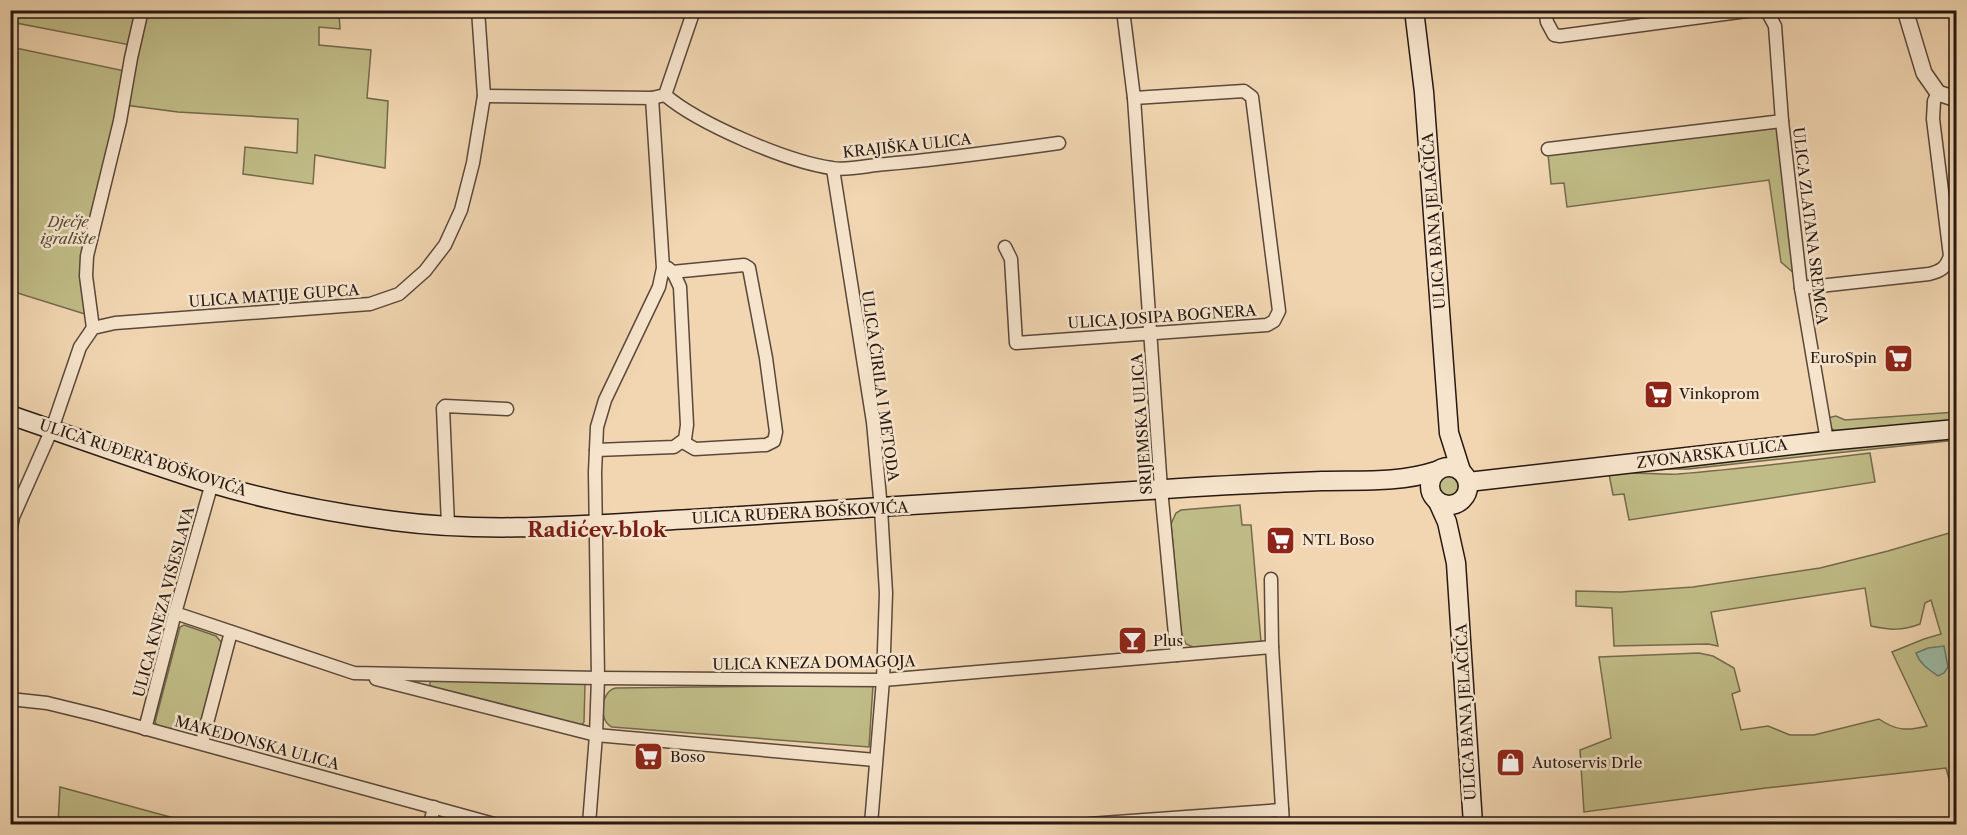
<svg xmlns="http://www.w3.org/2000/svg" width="1967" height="835" viewBox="0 0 1967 835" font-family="'Libre Caslon Text',serif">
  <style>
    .green { fill: #c0bc87; stroke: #746a4d; stroke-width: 1.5 }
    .water { fill: #9cbaa6; stroke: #6d7a6b; stroke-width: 1.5 }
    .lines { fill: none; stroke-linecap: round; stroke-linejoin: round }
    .stream { stroke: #6d7a6b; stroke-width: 4 }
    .minor-casing { stroke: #5a483a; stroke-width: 15 }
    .tertiary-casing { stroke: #5a483a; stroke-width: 18 }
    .secondary-casing { stroke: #271913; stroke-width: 21 }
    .minor { stroke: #f6e4cc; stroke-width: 12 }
    .tertiary { stroke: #f6e4cc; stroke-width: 15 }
    .secondary { stroke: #f6e4cc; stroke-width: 18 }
    .labels { text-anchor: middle; stroke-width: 5; stroke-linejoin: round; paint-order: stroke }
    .street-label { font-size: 15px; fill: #271913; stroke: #f6e4cc }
    .park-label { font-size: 15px; font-style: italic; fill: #554a36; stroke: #f6e4cc }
    .poi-label { font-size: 15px; fill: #271913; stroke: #f6e4cc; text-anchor: start }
    .district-label { font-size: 21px; font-weight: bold; fill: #7a1f14; stroke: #f6e4cc }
  </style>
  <rect width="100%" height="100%" fill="#f1d6b1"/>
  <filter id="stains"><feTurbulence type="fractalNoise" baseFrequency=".00333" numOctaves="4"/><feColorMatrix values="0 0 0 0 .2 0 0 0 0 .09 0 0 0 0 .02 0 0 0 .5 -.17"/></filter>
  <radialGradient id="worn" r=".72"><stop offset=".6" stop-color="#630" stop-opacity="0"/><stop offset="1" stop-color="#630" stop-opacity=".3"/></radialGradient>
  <g class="green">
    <polygon points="10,11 139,11 130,45 11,22"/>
    <polygon points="145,11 387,11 387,13 339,13 340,29 319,27 319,45 371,50 367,98 388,101 385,168 315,155 313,184 243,174 245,147 297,153 298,119 178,112 125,105"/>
    <polygon points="11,47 125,71 118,112 91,218 88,315 11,291"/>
    <polygon points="1777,128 1796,275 1781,262 1769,180 1567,207 1564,183 1551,184 1548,154"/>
    <polygon points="1956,412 1956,421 1839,433 1830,428 1827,418 1836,416 1845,420"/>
    <polygon points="1956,433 1956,440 1688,469 1641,469"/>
    <path d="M1870,453L1875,482L1629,520L1624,494L1613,495L1609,474C1632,471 1655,475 1678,474C1742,469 1806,461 1870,453Z"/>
    <circle cx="1447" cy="487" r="11"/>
    <polygon points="1240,505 1242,525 1251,525 1261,642 1195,648 1186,644 1181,632 1171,524 1176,513 1181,510"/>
    <path d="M1956,531V805L1946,768L1766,788L1584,812L1580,750L1611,738L1599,657L1699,653L1713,656L1734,668L1740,691L1732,694L1741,730L1768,726L1790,735H1814L1879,719C1896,731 1908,731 1927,726L1892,652L1924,639L1941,634L1931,600L1925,603L1920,624C1902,631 1889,630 1871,626L1865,588L1711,612L1718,646L1708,644L1614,646L1612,608L1576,606V591L1621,592L1693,587L1820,568L1888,551Z"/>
    <polygon points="184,625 216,636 222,643 199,732 195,735 158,727 155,722 180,627"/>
    <polygon points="430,679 585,683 584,722 580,727 430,688"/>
    <path d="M873,685L869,747L612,727C598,721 600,691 616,688Z"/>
    <polygon points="60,787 185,821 184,824 58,824"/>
  </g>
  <path class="water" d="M1944,646L1948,667L1944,673L1938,676C1928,669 1920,664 1916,653L1928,648Z"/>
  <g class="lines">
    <g class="stream">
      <polyline points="1956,676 1956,646"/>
      <polyline points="1956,683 1956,684"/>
    </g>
    <defs>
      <g id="minor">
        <polyline points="708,10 716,10"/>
        <polyline points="1123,10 1134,98 1161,489 1177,655"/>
        <polyline points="1545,10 1547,22 1554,35 1560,36 1754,10"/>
        <polyline points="1761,10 1768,13 1775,26 1782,121 1801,288 1827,441"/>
        <path d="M665,95C699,124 788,162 832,168C848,171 869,165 886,164C944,159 1002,151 1059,143"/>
        <polyline points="484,96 652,98 665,95 694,10"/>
        <polyline points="1548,149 1782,121"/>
        <polyline points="833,169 873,422 881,509 886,593 883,680 871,824"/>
        <polyline points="1005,247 1011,259 1016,343 1267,325 1274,321 1279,311 1252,97 1244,91 1134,98"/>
        <polyline points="672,272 744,265 749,268 766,358 776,432 774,441 766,445 695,449 683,442"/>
        <path d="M1801,288L1929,274C1941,271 1946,268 1950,256L1933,119L1934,101L1938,93"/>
        <polyline points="93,328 86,276 87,256 120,121 131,58 142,10"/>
        <polyline points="596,450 674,447 685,439 687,425 680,287 674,274 668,268"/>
        <polyline points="448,525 443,408 445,406 507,409"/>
        <polyline points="10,533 13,517 52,429 80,347 93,328 115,323 370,304 399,294 425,271 445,245 461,210 473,163 484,96 478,10"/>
        <polyline points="1271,579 1272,647 1283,824"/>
        <polyline points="175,613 354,673 598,678 883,680 1272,647"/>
        <polyline points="376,679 596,735 875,760"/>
        <polyline points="10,699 47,703 96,715 494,824"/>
        <polyline points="145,729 175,613 212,483"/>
        <polyline points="202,742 231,632"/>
        <polyline points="430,824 434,807"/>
        <polyline points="589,824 596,735 598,678 595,472 597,427 605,400 659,287 663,268 652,98"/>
        <polyline points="1089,824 1282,810"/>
      </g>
      <polyline id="tertiary" points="1905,10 1924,73 1938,93 1956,99"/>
      <g id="secondary">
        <polyline points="1414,10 1424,92 1449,433 1461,471"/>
        <path d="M10,415C77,438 143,462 210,483C270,501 332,513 394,521C492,534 593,524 692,519C839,511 986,501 1133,491C1196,487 1259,483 1322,481C1361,480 1399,483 1436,471"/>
        <circle cx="1449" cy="486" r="19"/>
        <polyline points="1468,482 1827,441 1956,429"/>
        <polyline points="1438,502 1447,522 1456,563 1473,824"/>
      </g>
    </defs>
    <use href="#minor" class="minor-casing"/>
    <use href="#tertiary" class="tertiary-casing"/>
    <use href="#secondary" class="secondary-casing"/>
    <use href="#minor" class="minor"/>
    <use href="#tertiary" class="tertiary"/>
    <use href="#secondary" class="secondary"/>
  </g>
  <defs>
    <symbol id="supermarket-square" viewBox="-11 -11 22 22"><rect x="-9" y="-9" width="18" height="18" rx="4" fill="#8f2418" stroke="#f6e4cc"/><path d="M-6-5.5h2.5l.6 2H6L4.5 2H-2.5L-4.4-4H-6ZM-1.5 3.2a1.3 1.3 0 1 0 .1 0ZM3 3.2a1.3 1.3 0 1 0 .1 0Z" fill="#fff"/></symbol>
    <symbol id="bar-square" viewBox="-11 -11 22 22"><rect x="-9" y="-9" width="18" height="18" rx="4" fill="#8f2418" stroke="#f6e4cc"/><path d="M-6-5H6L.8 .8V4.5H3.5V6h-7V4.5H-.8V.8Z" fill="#fff"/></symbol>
    <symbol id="shop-square" viewBox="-11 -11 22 22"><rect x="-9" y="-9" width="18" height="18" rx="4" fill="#8f2418" stroke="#f6e4cc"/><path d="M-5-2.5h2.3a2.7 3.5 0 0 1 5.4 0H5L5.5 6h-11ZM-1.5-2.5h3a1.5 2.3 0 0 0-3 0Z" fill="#fff"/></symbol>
  </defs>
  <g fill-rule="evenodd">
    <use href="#supermarket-square" x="1882" y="342" width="33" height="33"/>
    <use href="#supermarket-square" x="1642" y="378" width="33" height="33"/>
    <use href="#supermarket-square" x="1264" y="524" width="33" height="33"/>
    <use href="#bar-square" x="1116" y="624" width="33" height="33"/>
    <use href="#supermarket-square" x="632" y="740" width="33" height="33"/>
    <use href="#shop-square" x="1494" y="746" width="33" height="33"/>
  </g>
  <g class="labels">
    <g class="street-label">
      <text transform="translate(907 146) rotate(-6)" y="5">KRAJIŠKA ULICA</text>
      <text transform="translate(1434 221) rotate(-94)" y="5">ULICA BANA JELAČIĆA</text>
      <text transform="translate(1810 226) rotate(83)" y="5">ULICA ZLATANA SREMCA</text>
      <text transform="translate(274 296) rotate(-4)" y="5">ULICA MATIJE GUPCA</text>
      <text transform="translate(1162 317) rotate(-4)" y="5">ULICA JOSIPA BOGNERA</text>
      <text transform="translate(880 386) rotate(82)" y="5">ULICA ĆIRILA I METODA</text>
      <text transform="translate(1142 424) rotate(-94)" y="5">SRIJEMSKA ULICA</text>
      <text transform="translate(1712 454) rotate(-7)" y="5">ZVONARSKA ULICA</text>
      <text transform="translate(143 458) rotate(18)" y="5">ULICA RUĐERA BOŠKOVIĆA</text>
      <text transform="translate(800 513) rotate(-3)" y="5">ULICA RUĐERA BOŠKOVIĆA</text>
      <text transform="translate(164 602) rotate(-75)" y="5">ULICA KNEZA VIŠESLAVA</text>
      <text transform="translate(814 663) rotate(-1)" y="5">ULICA KNEZA DOMAGOJA</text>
      <text transform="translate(1466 712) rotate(-93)" y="5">ULICA BANA JELAČIĆA</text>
      <text transform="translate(257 743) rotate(15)" y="5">MAKEDONSKA ULICA</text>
    </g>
    <g class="park-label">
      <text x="68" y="227">Dječje<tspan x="68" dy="17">igralište</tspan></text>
    </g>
    <g class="poi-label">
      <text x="1877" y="363" text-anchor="end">EuroSpin</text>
      <text x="1679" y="399">Vinkoprom</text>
      <text x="1302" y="545">NTL Boso</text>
      <text x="1153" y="646">Plus</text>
      <text x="670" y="762">Boso</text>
      <text x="1532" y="768">Autoservis Drle</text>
    </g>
    <g class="district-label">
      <text x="597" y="537">Radićev blok</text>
    </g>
  </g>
  <rect width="1967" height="835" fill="none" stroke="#f1d6b1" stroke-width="36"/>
  <rect x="12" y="12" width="1943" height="811" fill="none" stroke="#271913" stroke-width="3"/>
  <rect x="18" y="18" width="1931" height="799" fill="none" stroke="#271913" stroke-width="1.5"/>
  <rect width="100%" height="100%" filter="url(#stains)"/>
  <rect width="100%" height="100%" fill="url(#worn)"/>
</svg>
